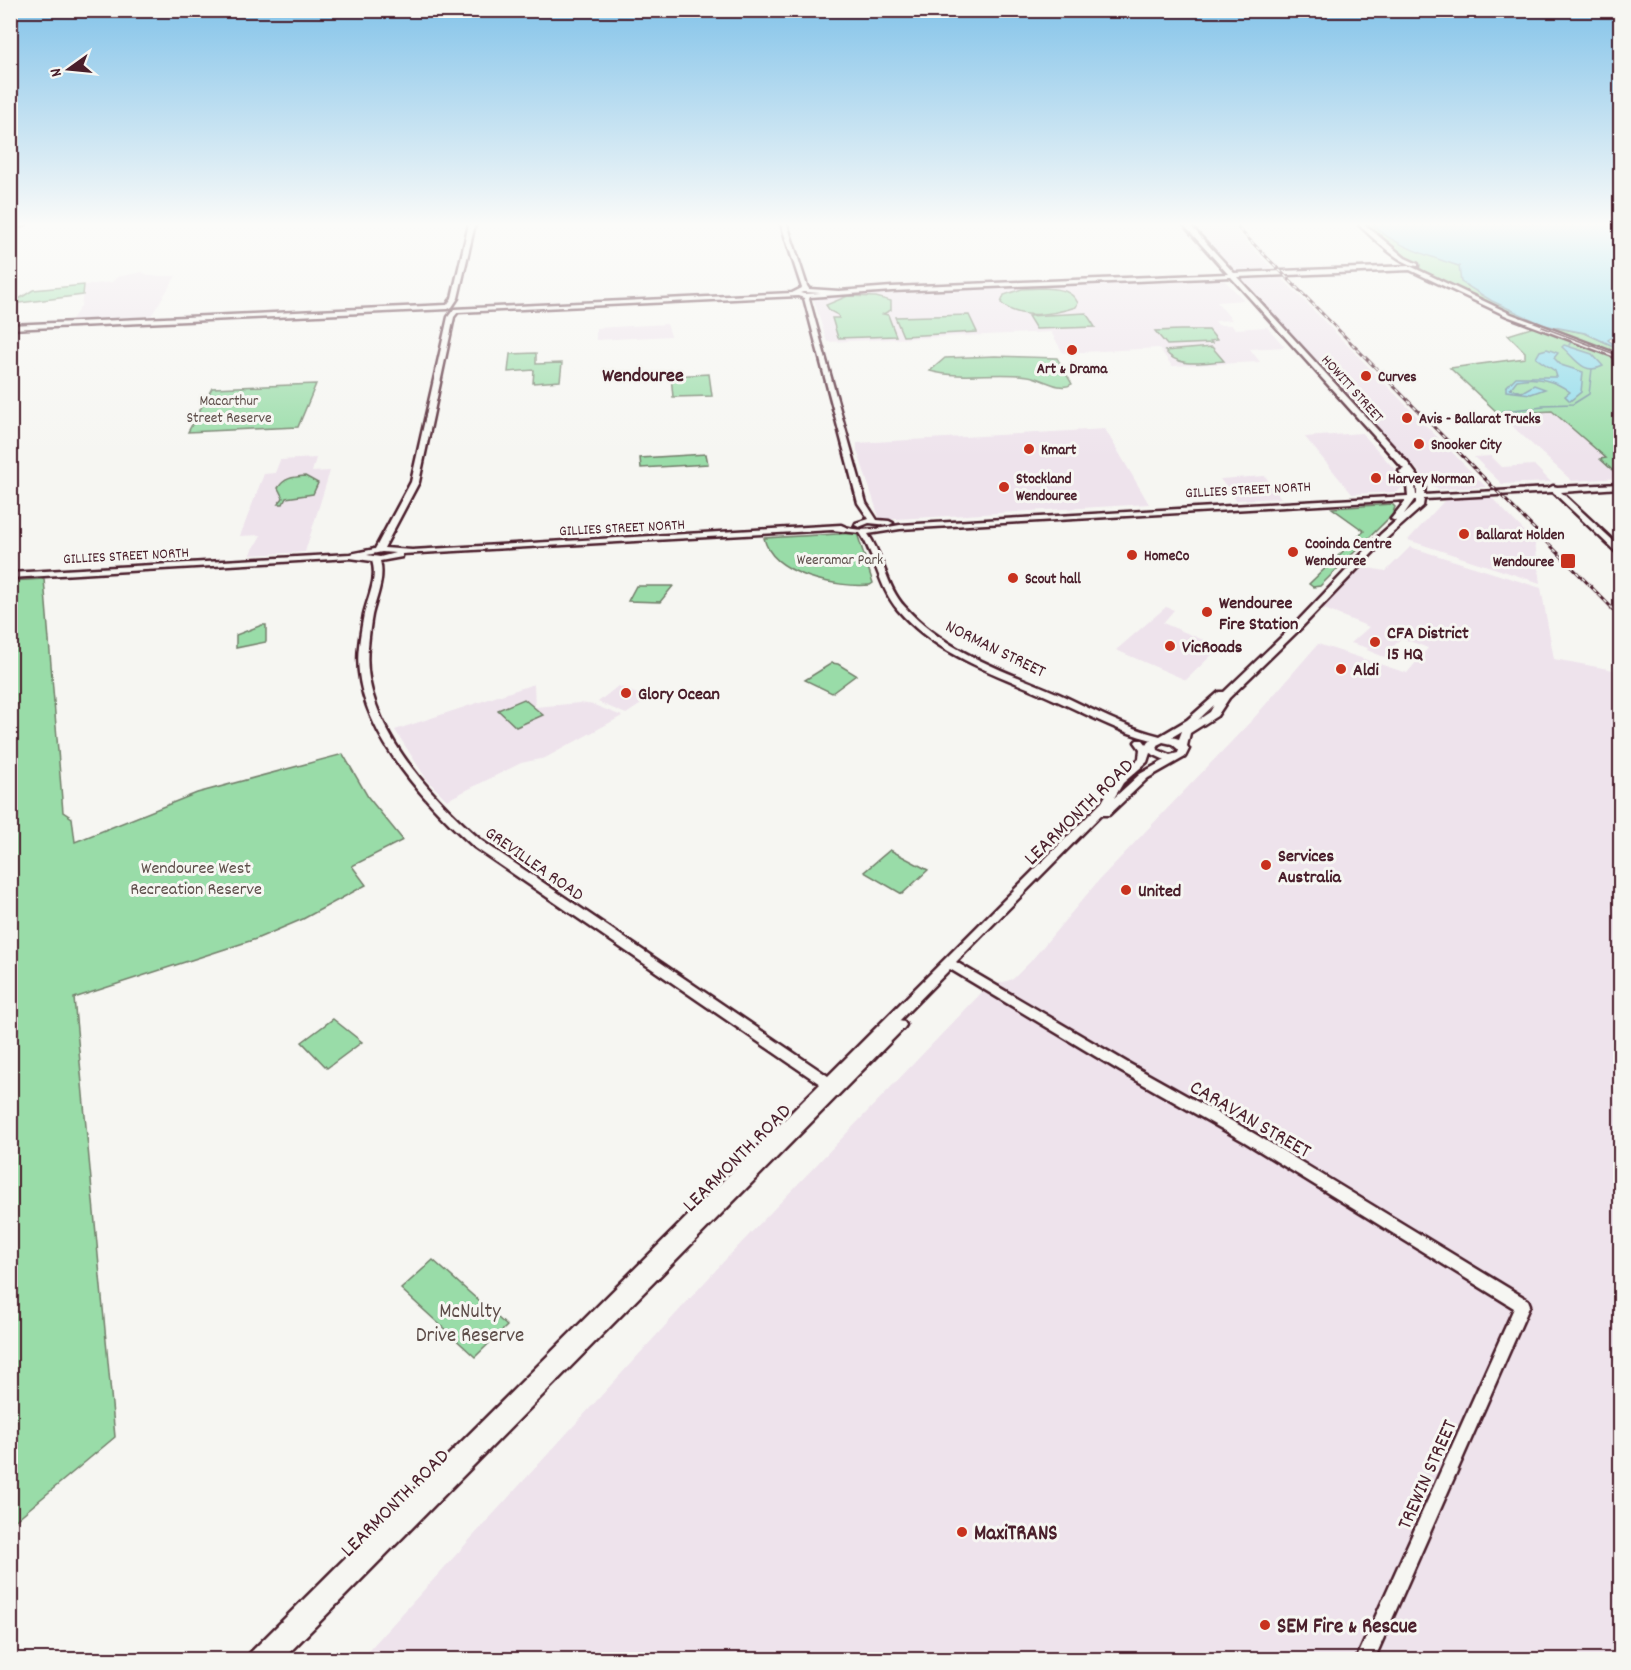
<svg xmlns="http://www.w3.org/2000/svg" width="1631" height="1670" viewBox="0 0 1631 1670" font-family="Dekko,sans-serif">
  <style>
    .built { fill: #eee3ec }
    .green { fill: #99dca8; stroke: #727e6a; stroke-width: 1.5 }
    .water { fill: #8cdaea; stroke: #728f9e; stroke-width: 1.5 }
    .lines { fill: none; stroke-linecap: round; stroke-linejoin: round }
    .stream { stroke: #728f9e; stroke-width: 1.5 }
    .secondary-casing { stroke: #4a1f2b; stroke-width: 5 }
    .secondary { fill: #f6f6f2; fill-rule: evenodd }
    .tram { stroke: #4a1f2b; stroke-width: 1.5 }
    .rail-far1-casing { stroke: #4a1f2b; stroke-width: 3 }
    .rail-casing { stroke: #4a1f2b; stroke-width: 4.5 }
    .rail-far1 { stroke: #f6f6f2; stroke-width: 1.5; stroke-dasharray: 4; stroke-linecap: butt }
    .rail { stroke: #f6f6f2; stroke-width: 2; stroke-dasharray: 6; stroke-linecap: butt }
    .poi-dot { fill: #c8321e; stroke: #f6f6f2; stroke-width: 2 }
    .labels { text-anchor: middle; stroke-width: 6; stroke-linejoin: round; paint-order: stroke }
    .far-poi-label { font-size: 15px; font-weight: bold; fill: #4a1f2b; stroke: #f6f6f2; text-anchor: start }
    .far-street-label { font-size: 15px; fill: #4a1f2b; stroke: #f6f6f2 }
    .far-park-label { font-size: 15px; fill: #5e4e4a; stroke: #f6f6f2 }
    .poi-label { font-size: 18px; font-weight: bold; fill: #4a1f2b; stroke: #f6f6f2; text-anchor: start }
    .street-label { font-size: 18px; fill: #4a1f2b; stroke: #f6f6f2 }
    .park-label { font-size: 18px; fill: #5e4e4a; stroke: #f6f6f2 }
    .far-district-label { font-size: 20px; font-weight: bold; fill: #4a1f2b; stroke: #f6f6f2 }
    .near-street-label { font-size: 21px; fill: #4a1f2b; stroke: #f6f6f2 }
    .near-park-label { font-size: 21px; fill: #5e4e4a; stroke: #f6f6f2 }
    .near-poi-label { font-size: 21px; font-weight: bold; fill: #4a1f2b; stroke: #f6f6f2; text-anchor: start }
  </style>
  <rect width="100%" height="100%" fill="#f6f6f2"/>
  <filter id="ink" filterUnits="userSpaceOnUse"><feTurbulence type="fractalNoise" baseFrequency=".0167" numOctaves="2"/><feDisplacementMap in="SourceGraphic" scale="12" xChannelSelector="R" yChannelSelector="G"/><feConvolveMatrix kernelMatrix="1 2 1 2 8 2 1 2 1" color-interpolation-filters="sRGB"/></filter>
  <g filter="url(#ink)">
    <g class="built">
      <polygon points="1191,224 1229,224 1274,270 1235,272"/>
      <polygon points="142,272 150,276 176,276 151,316 71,321 81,306 84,285 112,282 117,277"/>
      <polygon points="1280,276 1486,487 1440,489 1432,486 1240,278"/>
      <polygon points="1222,278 1244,300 1217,302 1232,320 1215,321 1218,325 1231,325 1235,329 1267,327 1285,347 1250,349 1260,362 1172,366 1159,348 1063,353 1051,332 827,342 813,297"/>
      <polygon points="667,324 671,336 596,340 596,328"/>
      <polygon points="1552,411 1607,459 1601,460 1620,478 1572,481 1499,414"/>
      <polygon points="1105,429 1149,504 880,520 857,450 857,443"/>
      <polygon points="1362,433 1407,483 1397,492 1352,494 1305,437"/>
      <polygon points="1491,456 1502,467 1534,465 1551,482 1502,484 1474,457"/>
      <polygon points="316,458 312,472 330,471 305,552 250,555 261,535 240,536 264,474 275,473 280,460"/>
      <polygon points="1265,476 1281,498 1236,500 1220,479"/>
      <polygon points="1491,497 1535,542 1540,583 1408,540 1445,500"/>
      <polygon points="1410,547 1541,588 1554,659 1619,671 1614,634 1620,635 1620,1659 360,1660 726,1259 987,987 1013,979 1030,962 1099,880 1253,719 1318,644 1407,673 1428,648 1401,638 1384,657 1367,650 1368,648 1351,643 1369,627 1317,606 1356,566 1386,571"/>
      <polygon points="1166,607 1174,610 1163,623 1220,647 1186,680 1116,650"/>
      <polygon points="534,684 535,707 580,703 594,705 622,716 545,758 521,763 447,800 427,780 395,730"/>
      <polygon points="618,686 649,699 626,714 598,702"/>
    </g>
    <g class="green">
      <polygon points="1365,224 1376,224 1374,226 1426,254 1459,266 1466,286 1478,290 1481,295 1552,327 1585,333 1620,349 1620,355 1526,320 1426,273"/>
      <polygon points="84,285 83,295 11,304 33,290"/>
      <path d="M1044,288C1058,289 1071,289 1078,303L1076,307C1054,314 1019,321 1001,303L1004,295L1022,289Z"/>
      <polygon points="848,296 876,297 891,301 891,310 883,314 888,315 896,336 838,338 832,318 839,318 838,315 830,311 826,305"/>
      <polygon points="1086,313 1095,327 1036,329 1028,316"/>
      <polygon points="969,315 977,332 903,336 895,317"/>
      <polygon points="1534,327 1620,359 1620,477 1600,459 1606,458 1552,411 1499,414 1450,368 1525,358 1525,352 1508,335"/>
      <polygon points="1180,330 1209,330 1217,340 1210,341 1212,343 1167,345 1155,331"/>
      <path d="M1212,347L1224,361C1204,362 1179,369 1165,351Z"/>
      <polygon points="536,353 536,364 562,363 560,381 533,383 534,370 508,372 510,354"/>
      <path d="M995,356L1057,358L1072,384C1060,392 1042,378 1028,376C995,371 963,380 930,371L945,358Z"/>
      <polygon points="709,374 712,396 673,397 671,376"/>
      <polygon points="316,384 298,427 188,432 212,388"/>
      <polygon points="706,454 708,464 641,468 640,458"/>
      <path d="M305,476L318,483L313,494L286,498L283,504H278L283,498L278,488C284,478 293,477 305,476Z"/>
      <polygon points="1392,504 1395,507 1392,515 1320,586 1313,587 1309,584 1364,531 1332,508"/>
      <path d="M857,533L873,583L870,585C838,588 772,575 764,538Z"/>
      <polygon points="44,579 63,812 72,818 75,842 197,793 343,754 368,797 403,840 352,866 366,885 303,919 256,939 74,998 115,1437 11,1524 10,581"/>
      <polygon points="636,586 673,586 660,602 628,601"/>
      <polygon points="262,625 266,625 266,642 236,648 236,635"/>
      <polygon points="832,663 838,664 856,675 832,693 805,680"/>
      <polygon points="524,699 543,715 516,727 498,710"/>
      <polygon points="890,850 928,870 902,894 864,872"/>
      <polygon points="333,1019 362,1042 327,1068 302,1042"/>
      <polygon points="433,1260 507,1326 475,1357 401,1289"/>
    </g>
    <g class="water">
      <path d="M1376,224H1620V337L1614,336L1608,340L1620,349L1585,333L1544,325L1492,301L1461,282L1459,266C1433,258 1393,245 1374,226Z"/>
      <path d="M1564,345L1592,354L1603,366C1583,376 1575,358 1562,347Z"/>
      <path d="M1547,349L1558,353L1554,358L1561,365L1583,372L1581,392L1570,401L1565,396L1570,392C1555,380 1535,376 1517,380L1510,389L1522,392L1534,385L1545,389L1531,394L1506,391V387L1516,377H1557L1555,371L1536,358L1540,351Z"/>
    </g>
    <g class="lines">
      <g class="stream">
        <polyline points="1569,345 1571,342"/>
        <polyline points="1542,405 1573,404 1589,394 1592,369"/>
        <polyline points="1502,411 1544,407"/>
      </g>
      <defs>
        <g id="secondary">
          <polygon points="19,224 26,224 10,231 10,228"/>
          <polygon points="469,224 475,224 458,298 452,307 448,309 10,329 10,325 447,305 452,298"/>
          <path d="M781,224H787L807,286L809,289L839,291L892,287L1228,274L1183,224H1189L1234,273L1410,266L1511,314L1620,355V359L1618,358L1507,316L1410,270L1237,277L1407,462L1425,486L1424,495L1549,488L1553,486L1557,487L1620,484V488L1561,492L1620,547V553H1617L1553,492L1424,499L1423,506L1387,538L1300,629L1229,698L1217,716L1190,733L1187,746L1189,749L1185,757L1148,778L1109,815H1101L956,962L1128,1063L1255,1134L1528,1300L1530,1305L1374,1660H1356L1514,1308L1245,1142L1120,1071L950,969L899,1021L904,1022L906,1025L904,1028L282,1660H246L249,1654L820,1084L474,847C422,800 350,722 359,646C360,636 362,625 364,614C368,597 378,578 372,561L350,558L10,578V573L350,554L375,549L411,482L448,317L454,309L792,293L802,288ZM1231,277L1401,466L1404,469L1399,471L1407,485L1408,496L900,525C882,528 858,534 841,525L412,550L384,548L419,482L454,317L458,312L798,296L804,298L858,503L869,519L856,523L855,525L859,527L869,523L889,525L893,523L889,521L877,520L866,503L809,299L810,297L892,291ZM803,292L821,293L804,294L800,293ZM1412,480L1417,486V495H1416L1415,485ZM1406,500L1391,519L1396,521L1381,534L1294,625L1224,692H1219L1187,720L1160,736C1124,727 1092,709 1059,694C1005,671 945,652 905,607C886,587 884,557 868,534L900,529ZM1414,500H1416V503L1404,514ZM832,530L860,533C876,557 879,588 898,610C938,657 1001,675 1055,700C1087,714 1118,732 1152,740L1149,742L1147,745L1143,740H1137L1135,742L1140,749L1139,759L1115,779L1102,802L828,1076L482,841C430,796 360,721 368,647C369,636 370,625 372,615C376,598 385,579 380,561L402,557V554ZM382,552L395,553L380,557L367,555ZM1214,705L1210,712L1198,720ZM1182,731L1179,739L1172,737ZM1163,742L1172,744L1179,750L1178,753L1170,755L1158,750L1157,745ZM1150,753L1165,760L1140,774L1114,798L1123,783L1147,762Z"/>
          <path d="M1358,224H1364L1405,258L1418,264V266C1400,265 1372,237 1358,224Z"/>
        </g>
      </defs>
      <use href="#secondary" class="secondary-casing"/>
      <use href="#secondary" class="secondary"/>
      <polyline class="tram" points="1542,327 1620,356"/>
      <defs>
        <polyline id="rail-far1" points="1234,224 1614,610"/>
        <polyline id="rail" points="1612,608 1620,616"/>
      </defs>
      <use href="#rail-far1" class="rail-far1-casing"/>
      <use href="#rail" class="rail-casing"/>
      <use href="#rail-far1" class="rail-far1"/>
      <use href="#rail" class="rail"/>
    </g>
  </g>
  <linearGradient id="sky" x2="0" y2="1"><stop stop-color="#83c3e9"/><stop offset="0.49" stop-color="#fbfbf9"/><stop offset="1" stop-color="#fbfbf9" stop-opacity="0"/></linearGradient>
  <rect width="1631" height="458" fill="url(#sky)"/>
  <g class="poi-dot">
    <circle cx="1072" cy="350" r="6"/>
    <circle cx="1366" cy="376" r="6"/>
    <circle cx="1407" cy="418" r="6"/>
    <circle cx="1419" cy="444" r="6"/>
    <circle cx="1029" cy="449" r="6"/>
    <circle cx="1376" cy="478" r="6"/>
    <circle cx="1004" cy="487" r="6"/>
    <circle cx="1464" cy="534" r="6"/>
    <circle cx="1293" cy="552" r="6"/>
    <circle cx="1132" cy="555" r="6"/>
    <rect x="1560" y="553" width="16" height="16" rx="3"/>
    <circle cx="1013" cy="578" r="6"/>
    <circle cx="1207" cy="612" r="6"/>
    <circle cx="1375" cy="642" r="6"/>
    <circle cx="1170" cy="646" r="6"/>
    <circle cx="1341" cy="669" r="6"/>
    <circle cx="626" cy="693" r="6"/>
    <circle cx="1266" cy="865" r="6"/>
    <circle cx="1126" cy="890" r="6"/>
    <circle cx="962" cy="1532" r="6"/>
    <circle cx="1265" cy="1625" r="6"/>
  </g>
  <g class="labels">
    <g class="far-poi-label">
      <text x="1072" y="373" text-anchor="middle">Art &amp; Drama</text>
      <text x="1378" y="381">Curves</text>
      <text x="1419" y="423">Avis - Ballarat Trucks</text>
      <text x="1431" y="449">Snooker City</text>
      <text x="1041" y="454">Kmart</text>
      <text x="1016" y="483">Stockland<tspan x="1016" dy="17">Wendouree</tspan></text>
      <text x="1388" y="483">Harvey Norman</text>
      <text x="1476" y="539">Ballarat Holden</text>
      <text x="1305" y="548">Cooinda Centre<tspan x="1305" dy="17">Wendouree</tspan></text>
      <text x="1144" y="560">HomeCo</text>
      <text x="1554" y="566" text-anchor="end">Wendouree</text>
      <text x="1025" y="583">Scout hall</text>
    </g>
    <g class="far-street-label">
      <text transform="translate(1353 388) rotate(48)" y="5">HOWITT STREET</text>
      <text transform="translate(1248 489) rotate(-3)" y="5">GILLIES STREET NORTH</text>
      <text transform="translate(622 527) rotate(-3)" y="5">GILLIES STREET NORTH</text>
      <text transform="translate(126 555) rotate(-3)" y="5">GILLIES STREET NORTH</text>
    </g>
    <g class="far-park-label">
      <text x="229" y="405">Macarthur<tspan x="229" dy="17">Street Reserve</tspan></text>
      <text x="840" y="564">Weeramar Park</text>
    </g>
    <g class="poi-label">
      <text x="1219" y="608">Wendouree<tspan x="1219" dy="21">Fire Station</tspan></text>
      <text x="1387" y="638">CFA District<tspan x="1387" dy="21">15 HQ</tspan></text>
      <text x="1182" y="652">VicRoads</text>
      <text x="1353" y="675">Aldi</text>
      <text x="638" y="699">Glory Ocean</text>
      <text x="1278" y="861">Services<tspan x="1278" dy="21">Australia</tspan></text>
      <text x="1138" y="896">United</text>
    </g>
    <g class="street-label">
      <text transform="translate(996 648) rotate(26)" y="6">NORMAN STREET</text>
      <text transform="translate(535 863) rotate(35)" y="6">GREVILLEA ROAD</text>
    </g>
    <g class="park-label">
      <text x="196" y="873">Wendouree West<tspan x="196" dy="21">Recreation Reserve</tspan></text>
    </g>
    <g class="far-district-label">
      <text x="643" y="381">Wendouree</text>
    </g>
    <g class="near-street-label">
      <text transform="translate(1078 811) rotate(-44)" y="7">LEARMONTH ROAD</text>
      <text transform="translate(1251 1118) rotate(30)" y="7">CARAVAN STREET</text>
      <text transform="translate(736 1157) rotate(-45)" y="7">LEARMONTH ROAD</text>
      <text transform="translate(1426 1474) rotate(-66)" y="7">TREWIN STREET</text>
      <text transform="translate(394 1502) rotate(-45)" y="7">LEARMONTH ROAD</text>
    </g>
    <g class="near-park-label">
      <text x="470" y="1317">McNulty<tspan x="470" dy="24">Drive Reserve</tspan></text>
    </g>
    <g class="near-poi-label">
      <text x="974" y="1539">MaxiTRANS</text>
      <text x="1277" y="1632">SEM Fire &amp; Rescue</text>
    </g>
  </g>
  <rect width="1631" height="1670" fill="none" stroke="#f6f6f2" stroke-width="36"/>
  <rect x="18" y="18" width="1595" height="1634" fill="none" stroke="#4a1f2b" stroke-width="2" filter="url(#ink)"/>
  <g transform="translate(69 69) rotate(255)" stroke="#f6f6f2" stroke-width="4.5" paint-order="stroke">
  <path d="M0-4.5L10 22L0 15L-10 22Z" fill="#4a1f2b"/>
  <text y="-9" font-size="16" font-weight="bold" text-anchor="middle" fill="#4a1f2b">N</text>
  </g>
</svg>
